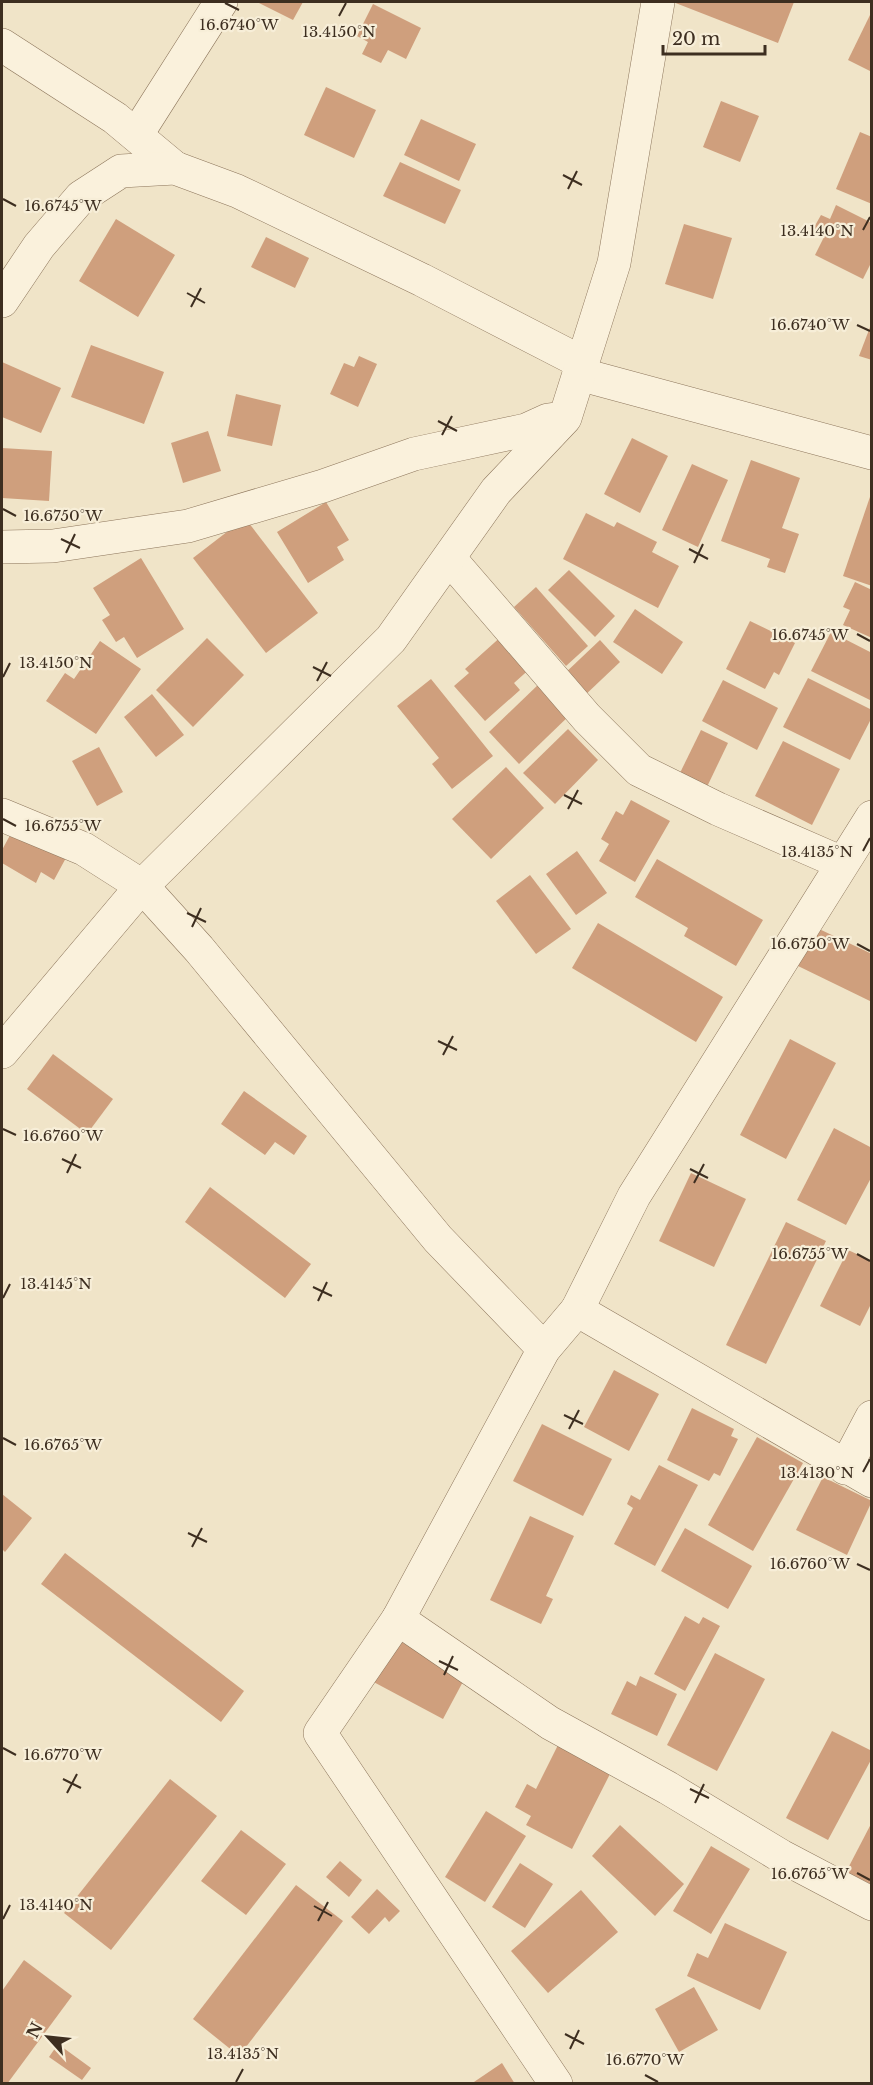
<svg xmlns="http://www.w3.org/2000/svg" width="873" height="2085" viewBox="0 0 873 2085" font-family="'Libre Baskerville',serif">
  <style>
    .building { fill: #cf9f7d }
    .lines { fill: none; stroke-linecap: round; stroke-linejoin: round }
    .minor-casing { stroke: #8d765c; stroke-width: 34 }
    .tertiary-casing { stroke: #8d765c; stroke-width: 34 }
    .minor { stroke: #faf1dc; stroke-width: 33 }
    .tertiary { stroke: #faf1dc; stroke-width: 33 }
    .ticks { fill: none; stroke: #3d2e20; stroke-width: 2 }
    .ticks-label { font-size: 15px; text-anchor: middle; fill: #3d2e20; stroke: #f7eed8; stroke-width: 4.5; stroke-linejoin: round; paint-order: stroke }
  </style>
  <rect width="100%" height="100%" fill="#f0e4c8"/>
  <g class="building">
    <polygon points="257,2 303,2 293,20"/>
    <polygon points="673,2 794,2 778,43"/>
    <polygon points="373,4 421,28 406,59 388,50 381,63 362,54 368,42 357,36"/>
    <polygon points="870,15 872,16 872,72 848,60"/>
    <polygon points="326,87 376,110 354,158 304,135"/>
    <polygon points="721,101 759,116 740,162 703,147"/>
    <polygon points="421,119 476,144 459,181 404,155"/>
    <polygon points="860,132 872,137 872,204 836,189"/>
    <polygon points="400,162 461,190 445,224 383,196"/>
    <polygon points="836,205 872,223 872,261 863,279 815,255 824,237 812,231 821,215 830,219"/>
    <polygon points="116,219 175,255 138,317 79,281"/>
    <polygon points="684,224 732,238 713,299 665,284"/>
    <polygon points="266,237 309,258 295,288 251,267"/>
    <polygon points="872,322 872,360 859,356"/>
    <polygon points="91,345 164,372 144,424 71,397"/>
    <polygon points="359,356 377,364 358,407 330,394 344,363 354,367"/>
    <polygon points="2,362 61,388 41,433 2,417"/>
    <polygon points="236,394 281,405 272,446 227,436"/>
    <polygon points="208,431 221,471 183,483 171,443"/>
    <polygon points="632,438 668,456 640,513 604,494"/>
    <polygon points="2,448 52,451 49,501 2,498"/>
    <polygon points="751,460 800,478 782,528 799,534 785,573 767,567 770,559 721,541"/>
    <polygon points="692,464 728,480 698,547 662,530"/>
    <polygon points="872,491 872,586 843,576"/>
    <polygon points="326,502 349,540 337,547 344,560 308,583 277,532"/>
    <polygon points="586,513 614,527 617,522 657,542 652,552 679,566 658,608 563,559"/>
    <polygon points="245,518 318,613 266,653 193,558"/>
    <polygon points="141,558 184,629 137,658 124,637 116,642 102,620 110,615 93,588"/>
    <polygon points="569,570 615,616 595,637 548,590"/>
    <polygon points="855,582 872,590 872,638 843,625 850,610 843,607"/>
    <polygon points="536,587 588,646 566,666 514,607"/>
    <polygon points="635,609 683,642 662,674 613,642"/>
    <polygon points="750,621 795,643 779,675 774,672 765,689 726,669"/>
    <polygon points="831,632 872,653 872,701 811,671"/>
    <polygon points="504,634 533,666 514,683 520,690 485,721 454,686 469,673 465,669"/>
    <polygon points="207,638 244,675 193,727 156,690"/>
    <polygon points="600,640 620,662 582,698 562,676"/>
    <polygon points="100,641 141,669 96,734 46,701 65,673 74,679"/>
    <polygon points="808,678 872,710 872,717 850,760 783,727"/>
    <polygon points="431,679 493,756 452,789 432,764 439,758 397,706"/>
    <polygon points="723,680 778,708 757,750 702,721"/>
    <polygon points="541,682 572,713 519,764 489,732"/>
    <polygon points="152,694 184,735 156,757 124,717"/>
    <polygon points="568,729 598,760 555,804 523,773"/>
    <polygon points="701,730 728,743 705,791 678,777"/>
    <polygon points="783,741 840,769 812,825 755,796"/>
    <polygon points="99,747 123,792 97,806 72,761"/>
    <polygon points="506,767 544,808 491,859 452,819"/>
    <polygon points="631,800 670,821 635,882 599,861 609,844 601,839 616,811 623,815"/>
    <polygon points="15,826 67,856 54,880 41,872 36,883 2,863 2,850"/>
    <polygon points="577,851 607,893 576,915 546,874"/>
    <polygon points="657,859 763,920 736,966 684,936 688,928 635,897"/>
    <polygon points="530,875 571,929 536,954 496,901"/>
    <polygon points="598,923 723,997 696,1042 572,968"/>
    <polygon points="817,928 872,954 872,1002 798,966"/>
    <polygon points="790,1039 836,1063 786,1159 740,1135"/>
    <polygon points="53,1054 113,1099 87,1134 27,1089"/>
    <polygon points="244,1091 307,1136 294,1155 275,1142 265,1155 221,1124"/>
    <polygon points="834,1128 872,1148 872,1176 846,1225 797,1200"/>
    <polygon points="691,1173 746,1199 714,1267 659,1241"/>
    <polygon points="210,1187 311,1264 285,1298 185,1222"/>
    <polygon points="786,1222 826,1241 766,1364 726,1345"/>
    <polygon points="848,1250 872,1261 872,1302 860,1326 820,1306"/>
    <polygon points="614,1370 659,1394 629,1451 584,1427"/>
    <polygon points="692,1408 734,1429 731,1436 738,1439 720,1476 714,1473 709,1481 667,1460"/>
    <polygon points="542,1424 612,1459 583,1516 513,1481"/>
    <polygon points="757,1437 803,1463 753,1551 708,1525"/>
    <polygon points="659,1465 698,1485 655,1566 614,1544 633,1508 627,1504 631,1495 640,1500"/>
    <polygon points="823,1477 872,1501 847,1555 796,1530"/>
    <polygon points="2,1494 32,1518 5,1552 2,1549"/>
    <polygon points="530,1516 574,1536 546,1596 553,1599 541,1624 490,1600"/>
    <polygon points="685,1528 752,1566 728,1609 661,1571"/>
    <polygon points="65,1553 244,1691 221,1722 41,1584"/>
    <polygon points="685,1616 699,1624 703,1617 720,1626 685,1691 654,1674"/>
    <polygon points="390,1636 466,1676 443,1719 368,1679"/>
    <polygon points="715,1653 765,1679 717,1771 667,1745"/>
    <polygon points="640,1676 677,1694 657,1736 611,1714 627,1681 636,1686"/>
    <polygon points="832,1731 872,1751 872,1758 828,1840 786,1818"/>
    <polygon points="559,1743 612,1770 572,1849 526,1825 531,1816 515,1807 527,1784 536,1789"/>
    <polygon points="170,1779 217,1816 111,1950 64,1913"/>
    <polygon points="486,1811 526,1836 485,1902 445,1877"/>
    <polygon points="872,1822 872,1885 846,1872"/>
    <polygon points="620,1825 684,1884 655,1916 592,1856"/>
    <polygon points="241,1830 286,1864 246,1915 201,1881"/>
    <polygon points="711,1846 750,1869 711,1934 673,1911"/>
    <polygon points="340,1861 362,1880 349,1897 326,1877"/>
    <polygon points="520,1863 553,1884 525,1928 492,1907"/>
    <polygon points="296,1885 343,1921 239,2056 193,2019"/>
    <polygon points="377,1889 400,1911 389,1922 385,1917 369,1934 351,1917"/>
    <polygon points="581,1890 618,1932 548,1993 511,1951"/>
    <polygon points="725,1923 787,1952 760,2010 687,1976 697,1953 708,1958"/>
    <polygon points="24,1960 72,1996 7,2084 2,2084 2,1991"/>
    <polygon points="694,1987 718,2030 679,2052 655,2009"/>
    <polygon points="58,2044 91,2068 82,2080 49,2057"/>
    <polygon points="502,2063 515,2084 471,2084"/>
  </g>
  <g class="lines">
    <defs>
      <g id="minor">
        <polyline points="137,134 221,2"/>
        <polyline points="450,559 587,718 639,770 718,809 842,863"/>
        <polyline points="2,815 84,849 142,886 199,949 438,1239 544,1349"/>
        <polyline points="577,1310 634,1196 872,817"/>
        <polyline points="845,1468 872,1417"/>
        <polyline points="398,1619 550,1723 668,1788 781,1856 872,1904"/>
        <polyline points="556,2084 320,1733 398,1619 544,1349 577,1310 872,1481"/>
      </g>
      <g id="tertiary">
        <polyline points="2,45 115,118 175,168"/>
        <polyline points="2,301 39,246 81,197 121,171 175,168 237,191 422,280 583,363"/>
        <polyline points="579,374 872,453"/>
        <polyline points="2,547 53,546 188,526 323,486 414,454 526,430 548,420 563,418"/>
        <polyline points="2,1052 142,886 391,639 496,491 565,418 614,263 658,2"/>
      </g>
    </defs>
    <use href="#minor" class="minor-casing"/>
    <use href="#tertiary" class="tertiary-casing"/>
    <use href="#minor" class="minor"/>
    <use href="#tertiary" class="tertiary"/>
  </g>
  <path class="ticks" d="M225,3L239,10M339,16L346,3M563,175L582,185M568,189L577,171M3,199L16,206M863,230L870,217M187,293L205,303M191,307L201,288M857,325L870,331M438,421L457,431M442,435L452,416M3,509L16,516M61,539L80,548M689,549L708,559M66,553L75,534M694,563L703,544M857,634L870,641M313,667L331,676M3,677L10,663M317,681L327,662M564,795L582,804M568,809L578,790M3,819L16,826M863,851L870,838M187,913L206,922M192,927L201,908M857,944L870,951M438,1041L457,1050M443,1055L453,1036M3,1129L16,1135M62,1159L81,1168M690,1169L708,1178M67,1173L76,1154M694,1183L704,1164M857,1254L870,1261M313,1287L332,1296M3,1298L10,1284M318,1301L327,1282M564,1415L583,1424M569,1429L579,1410M3,1438L16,1445M863,1472L870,1459M188,1533L207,1542M192,1547L202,1528M857,1564L870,1570M439,1661L458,1670M444,1675L453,1656M3,1748L16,1755M63,1779L81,1788M690,1789L709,1798M67,1793L77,1774M695,1803L704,1784M857,1873L870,1880M314,1906L332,1916M3,1919L10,1905M318,1921L328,1902M565,2034L584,2044M570,2049L579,2030M645,2075L658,2082M236,2082L243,2069"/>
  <g class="ticks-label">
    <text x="239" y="30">16.6740°W</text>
    <text x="339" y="37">13.4150°N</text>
    <text x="63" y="211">16.6745°W</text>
    <text x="817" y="236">13.4140°N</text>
    <text x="810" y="330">16.6740°W</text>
    <text x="63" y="521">16.6750°W</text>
    <text x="810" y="640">16.6745°W</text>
    <text x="56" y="668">13.4150°N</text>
    <text x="63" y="831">16.6755°W</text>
    <text x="817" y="857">13.4135°N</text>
    <text x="810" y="949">16.6750°W</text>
    <text x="63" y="1141">16.6760°W</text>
    <text x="810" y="1259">16.6755°W</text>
    <text x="56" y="1289">13.4145°N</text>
    <text x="63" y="1450">16.6765°W</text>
    <text x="817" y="1478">13.4130°N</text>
    <text x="810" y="1569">16.6760°W</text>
    <text x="63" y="1760">16.6770°W</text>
    <text x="810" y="1879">16.6765°W</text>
    <text x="56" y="1910">13.4140°N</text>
    <text x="243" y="2059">13.4135°N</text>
    <text x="645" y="2065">16.6770°W</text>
  </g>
  <rect width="873" height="2085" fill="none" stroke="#3d2e20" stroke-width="6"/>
  <g transform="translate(48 2037) rotate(297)" stroke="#f7eed8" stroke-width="4.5" paint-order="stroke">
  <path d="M0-4.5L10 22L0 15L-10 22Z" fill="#3d2e20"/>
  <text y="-9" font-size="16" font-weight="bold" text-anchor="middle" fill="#3d2e20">N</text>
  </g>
  <path d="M663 45v9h102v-9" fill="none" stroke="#3d2e20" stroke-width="3"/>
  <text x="672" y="45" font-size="18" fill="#3d2e20" stroke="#f7eed8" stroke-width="4.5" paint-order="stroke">20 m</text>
</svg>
